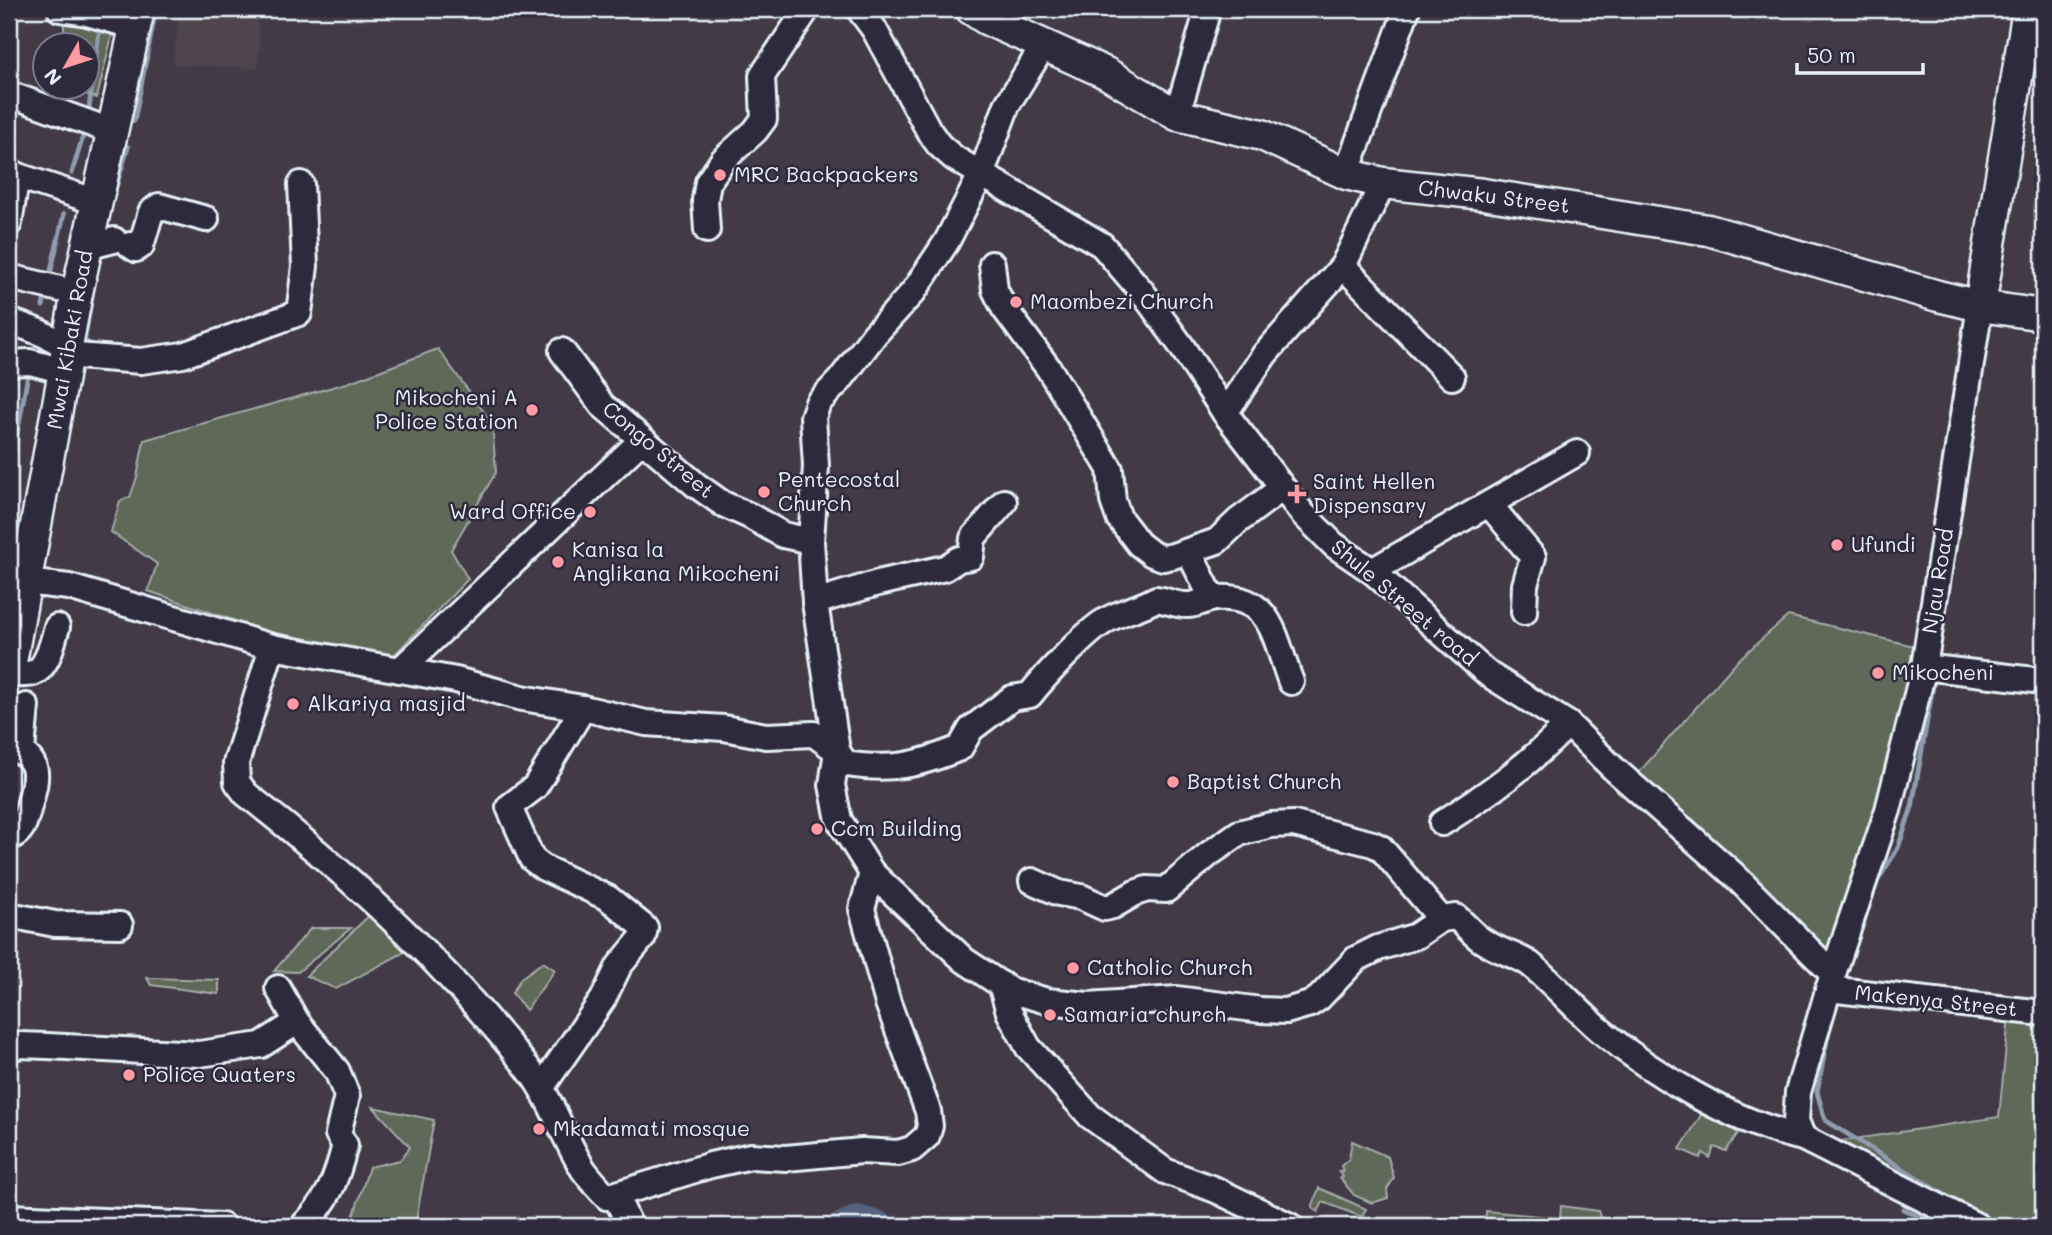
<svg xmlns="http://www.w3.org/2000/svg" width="2052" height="1235" viewBox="0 0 2052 1235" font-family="Mali,sans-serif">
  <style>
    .built { fill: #50454e }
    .green { fill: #616759; stroke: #a4aca8; stroke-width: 2 }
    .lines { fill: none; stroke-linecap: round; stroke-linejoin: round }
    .stream { stroke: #909caf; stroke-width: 5 }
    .river { stroke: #55637f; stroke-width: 30 }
    .minor-casing { stroke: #e8f1f8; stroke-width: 30 }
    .major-casing { stroke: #e8f1f8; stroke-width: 35 }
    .minor { stroke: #2f2a3d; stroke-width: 24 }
    .major { stroke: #2f2a3d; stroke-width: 30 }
    .poi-dot { fill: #ff9aa2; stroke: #2f2a3d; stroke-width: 2.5 }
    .labels { text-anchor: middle; stroke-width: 5; stroke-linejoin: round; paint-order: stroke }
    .poi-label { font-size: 21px; fill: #e8f1f8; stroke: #2f2a3d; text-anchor: start }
    .street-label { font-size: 21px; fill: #e8f1f8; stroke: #2f2a3d }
  </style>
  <rect width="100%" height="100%" fill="#423a47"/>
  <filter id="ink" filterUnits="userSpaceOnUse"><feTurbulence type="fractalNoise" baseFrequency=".0143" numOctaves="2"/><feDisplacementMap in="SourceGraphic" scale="14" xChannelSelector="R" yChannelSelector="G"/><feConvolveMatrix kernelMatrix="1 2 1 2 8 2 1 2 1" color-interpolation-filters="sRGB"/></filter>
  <g filter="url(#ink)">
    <polygon class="built" points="180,9 256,9 260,43 257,68 173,65"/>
    <g class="green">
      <polygon points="63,13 115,23 97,98 68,88 88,88 88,46 65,45"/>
      <polygon points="438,349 492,423 496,472 451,550 468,579 392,657 266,631 148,591 157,564 111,532 120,501 130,497 137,477 144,440 347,383"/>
      <polygon points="1788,616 1914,646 1898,741 1829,950 1694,820 1634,778 1737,661"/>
      <polygon points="379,906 412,948 336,989 306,976"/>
      <polygon points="311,928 351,928 298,972 274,971"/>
      <polygon points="543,962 555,970 526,1010 512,993 521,978"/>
      <polygon points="147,978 219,980 219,994 151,985"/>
      <polygon points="2009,1016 2043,1019 2043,1226 1997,1226 1841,1141 1999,1117"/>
      <polygon points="373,1107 434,1120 415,1226 358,1226 352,1221 369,1167 400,1160 410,1147"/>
      <polygon points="1703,1112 1738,1133 1726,1151 1714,1147 1710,1158 1703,1153 1700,1158 1680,1149"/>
      <polygon points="1352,1141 1388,1157 1394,1178 1387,1189 1388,1198 1372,1203 1354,1195 1340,1178 1343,1177 1338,1171 1343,1171 1341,1166 1349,1159"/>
      <polygon points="1319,1188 1366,1209 1362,1217 1323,1202 1318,1212 1312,1208"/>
      <polygon points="1561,1206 1598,1211 1603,1226 1485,1226 1486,1211 1560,1218"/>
    </g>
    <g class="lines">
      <g class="stream">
        <polyline points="88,116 100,25"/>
        <polyline points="134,121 156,9"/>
        <polyline points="72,173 85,129"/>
        <polyline points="111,204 128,147"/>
        <polyline points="49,279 64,214"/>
        <polyline points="43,306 46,292"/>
        <polyline points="84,341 99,348"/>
        <polyline points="84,343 93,290"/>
        <polyline points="1985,353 1990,321"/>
        <polyline points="9,478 29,369"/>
        <polyline points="9,732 16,680"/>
        <polyline points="1868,908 1878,880 1898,848 1912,807 1935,674"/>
        <polyline points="1829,1030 1817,1092 1825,1120 1961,1205"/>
        <polyline points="1903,1209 1939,1226"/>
        <polyline points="1979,1215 2007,1226"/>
      </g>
      <polyline class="river" points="844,1226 858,1220 878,1226"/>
      <defs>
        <g id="minor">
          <polyline points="60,9 87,13 136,27"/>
          <polyline points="859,9 874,29 929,131 939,145 954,158 1102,245 1143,293 1180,344 1225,413 1303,514 1334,545 1372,571 1488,674 1568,724 1613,768 1733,874 1833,974"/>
          <polyline points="1044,45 1007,105 981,175 947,241 914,291 875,334 840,380 818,403 813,417 816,466 811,541 815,602 837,751 832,785 839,820 872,873 964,960 1009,990 1047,1001 1088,1005 1177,999 1261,1010 1286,1011 1310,1004 1319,998 1356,959 1378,948 1416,936 1441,919"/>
          <polyline points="9,94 111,131"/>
          <polyline points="1177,115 1208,9"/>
          <polyline points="9,173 97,202"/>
          <polyline points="1346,174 1407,9"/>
          <polyline points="9,223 17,175"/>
          <polyline points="707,230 705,200 708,182 723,160 755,131 764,119 762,76 807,9"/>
          <polyline points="130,245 136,249 141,246 151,212 159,206 206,219"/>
          <polyline points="87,247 114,240"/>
          <polyline points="992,264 995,290 1004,308 1049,369 1110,469 1113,501 1119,518 1139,544 1152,554 1163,558 1173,556 1217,541 1238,521 1281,489"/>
          <polyline points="1343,266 1452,377"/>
          <polyline points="9,277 77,293"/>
          <path d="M9,321C33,329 58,338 77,356L141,361L183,355L299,313L305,266L301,184"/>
          <polyline points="562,351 602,405 696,485 723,504 750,516 783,535 811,541"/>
          <polyline points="9,363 30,362 64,371"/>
          <polyline points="1225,413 1265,354 1343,266 1383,183"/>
          <polyline points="1489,504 1533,557 1525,585 1524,612"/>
          <polyline points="1189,552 1212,598"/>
          <polyline points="1372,571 1577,453"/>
          <path d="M9,580L69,587L272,647L456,680L522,698L583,708L646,723L724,728L766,736L814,734L837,751L846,764C892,771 918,765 960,748L971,729L1012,698L1030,695C1044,677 1086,632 1105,621C1121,611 1139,609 1156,599C1166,600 1178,606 1188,605C1197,605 1206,599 1215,598C1273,593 1274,639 1291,682"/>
          <polyline points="815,602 878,583 945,568 959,559 971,557 973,538 1004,502"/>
          <path d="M272,647L236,763L237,782L246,794C349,874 446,964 527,1067C552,1099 562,1135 583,1169C590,1179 599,1188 607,1197L711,1165L751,1156L786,1158L862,1151L898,1153L912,1149L927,1136L930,1126L928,1111L888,1003L862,909L872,873"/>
          <polyline points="1924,667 2043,681"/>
          <polyline points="400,670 642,440"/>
          <path d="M9,674C16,674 26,675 33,673C48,668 53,640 57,627"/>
          <path d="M9,746C43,759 37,777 29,806C25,821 24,831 9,838"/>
          <polyline points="22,751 26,706"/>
          <path d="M1442,823C1488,794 1530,764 1568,724"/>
          <path d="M1032,881L1059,893L1081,897L1105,908L1113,906L1135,893L1147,889L1166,890L1209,854L1239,833L1271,825L1294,824L1373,844L1381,848L1441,919L1456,917C1466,925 1473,935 1483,941C1498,951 1514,954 1530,964C1554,984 1576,1009 1600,1030C1654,1075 1734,1123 1803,1138L1977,1226"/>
          <polyline points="9,915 55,924 120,925"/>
          <polyline points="1001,984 1009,1012 1028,1047 1090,1116 1165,1171 1216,1190 1290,1226"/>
          <polyline points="1828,989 2043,1013"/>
          <path d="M297,1022L337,1071L347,1096L338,1134L345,1145C336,1181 329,1199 303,1226"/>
          <polyline points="9,1049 19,1045 47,1046 199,1054 261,1045 297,1022 278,988"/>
          <polyline points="542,1087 603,999 619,966 643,937 645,928 608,898 544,868 532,859 509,807 535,787 583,708"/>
          <polyline points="1803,1138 1796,1121 1798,1092 1833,974 1888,810 1924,667 1980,306"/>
          <polyline points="615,1195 630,1226"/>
          <polyline points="9,1217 222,1226"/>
        </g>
        <g id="major">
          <polyline points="971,9 986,19 1106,73 1177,115 1262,135 1346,174 1383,183 1483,194 1708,230 1938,296 1980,306 2043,315"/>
          <polyline points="1980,306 2028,9"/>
          <polyline points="9,673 64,371 67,346 77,293 139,9"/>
        </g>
      </defs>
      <use href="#minor" class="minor-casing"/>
      <use href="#major" class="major-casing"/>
      <use href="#minor" class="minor"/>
      <use href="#major" class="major"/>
    </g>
  </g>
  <g class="poi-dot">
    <circle cx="720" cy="175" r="7"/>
    <circle cx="1016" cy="302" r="7"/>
    <circle cx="532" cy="410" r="7"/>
    <circle cx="764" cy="492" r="7"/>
    <path d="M1293.5 483.5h7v7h7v7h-7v7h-7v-7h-7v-7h7z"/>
    <circle cx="590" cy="512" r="7"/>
    <circle cx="1837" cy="545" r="7"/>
    <circle cx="558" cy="562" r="7"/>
    <circle cx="1878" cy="673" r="7"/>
    <circle cx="293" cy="704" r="7"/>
    <circle cx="1173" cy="782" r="7"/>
    <circle cx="817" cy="829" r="7"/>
    <circle cx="1073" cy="968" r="7"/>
    <circle cx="1050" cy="1015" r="7"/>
    <circle cx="129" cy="1075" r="7"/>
    <circle cx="539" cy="1129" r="7"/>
  </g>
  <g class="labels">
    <g class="poi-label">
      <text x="734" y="182">MRC Backpackers</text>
      <text x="1030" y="309">Maombezi Church</text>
      <text x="518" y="405" text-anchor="end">Mikocheni A<tspan x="518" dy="24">Police Station</tspan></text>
      <text x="778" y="487">Pentecostal<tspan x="778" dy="24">Church</tspan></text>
      <text x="1313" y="489">Saint Hellen<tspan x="1313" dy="24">Dispensary</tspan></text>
      <text x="576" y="519" text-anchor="end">Ward Office</text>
      <text x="1851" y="552">Ufundi</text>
      <text x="572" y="557">Kanisa la<tspan x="572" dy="24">Anglikana Mikocheni</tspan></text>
      <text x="1892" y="680">Mikocheni</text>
      <text x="307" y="711">Alkariya masjid</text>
      <text x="1187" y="789">Baptist Church</text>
      <text x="831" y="836">Ccm Building</text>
      <text x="1087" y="975">Catholic Church</text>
      <text x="1064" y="1022">Samaria church</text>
      <text x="143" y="1082">Police Quaters</text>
      <text x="553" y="1136">Mkadamati mosque</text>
    </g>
    <g class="street-label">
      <text transform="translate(1494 197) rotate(7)" y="7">Chwaku Street</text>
      <text transform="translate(70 340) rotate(-80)" y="7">Mwai Kibaki Road</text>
      <text transform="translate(658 450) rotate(40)" y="7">Congo Street</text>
      <text transform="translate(1938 581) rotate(-81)" y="7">Njau Road</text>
      <text transform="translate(1404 603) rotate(40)" y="7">Shule Street road</text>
      <text transform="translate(1936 1001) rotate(6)" y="7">Makenya Street</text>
    </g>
  </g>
  <rect width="2052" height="1235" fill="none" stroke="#2f2a3d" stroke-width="35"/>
  <rect x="18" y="18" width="2017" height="1200" fill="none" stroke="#e8f1f8" stroke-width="2.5" filter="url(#ink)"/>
  <g transform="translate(66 66) rotate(231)"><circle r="33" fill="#2f2a3d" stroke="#797a88" stroke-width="2"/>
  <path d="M0-5L12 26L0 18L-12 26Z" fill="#ff9aa2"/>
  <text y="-10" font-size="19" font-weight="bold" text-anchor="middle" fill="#e8f1f8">N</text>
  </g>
  <path d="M1797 63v10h126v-10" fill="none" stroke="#e8f1f8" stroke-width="3.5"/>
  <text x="1807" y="63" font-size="21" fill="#e8f1f8" stroke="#2f2a3d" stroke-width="5" paint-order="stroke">50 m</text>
</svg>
